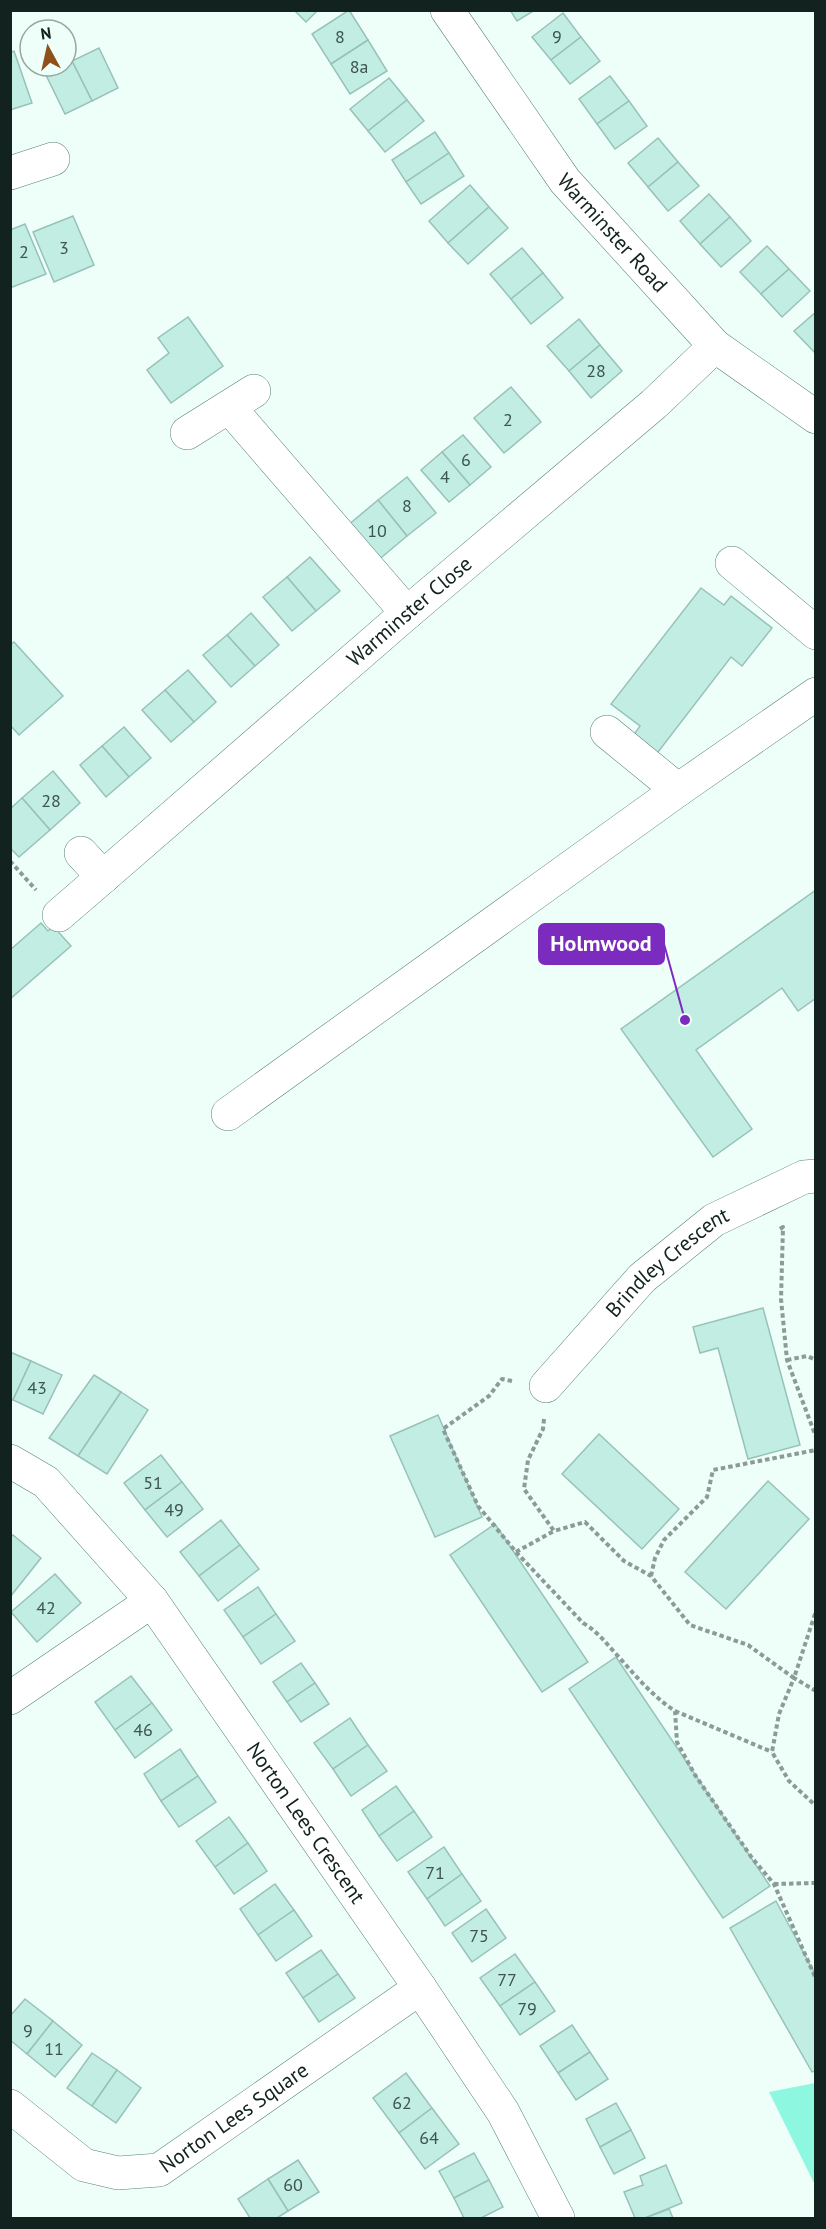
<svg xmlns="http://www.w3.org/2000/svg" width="826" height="2229" viewBox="0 0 826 2229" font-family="'PT Sans',sans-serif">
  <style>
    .green { fill: #8ef7e0 }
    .building { fill: #c2ede2; stroke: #98c2b8; stroke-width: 1.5 }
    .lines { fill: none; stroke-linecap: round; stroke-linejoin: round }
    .minor-casing { stroke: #598178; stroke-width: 34 }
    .path { stroke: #8b9b97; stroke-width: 4; stroke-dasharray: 4.5 3; stroke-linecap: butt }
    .minor { stroke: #fff; stroke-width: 33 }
    .labels { text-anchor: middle; stroke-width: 4.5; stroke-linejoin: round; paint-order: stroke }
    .number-label { font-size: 18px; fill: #3e554f }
    .street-label { font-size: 21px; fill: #12221e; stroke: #eefffa }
    .leader { fill: none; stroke: #7b2cbf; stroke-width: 2 }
    .callout-dot { fill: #7b2cbf; stroke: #eefffa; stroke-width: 2 }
    .callout { fill: #7b2cbf; stroke: #7b2cbf; stroke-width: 2 }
    .callout-label { font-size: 22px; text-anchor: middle; font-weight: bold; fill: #fff }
  </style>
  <rect width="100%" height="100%" fill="#eefffa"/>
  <polygon class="green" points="815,2083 816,2083 815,2185 769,2092"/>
  <g class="building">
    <polygon points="294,10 318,10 306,22"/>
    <polygon points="349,10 368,40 331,64 312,34"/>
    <polygon points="510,10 535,10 517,21"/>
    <polygon points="563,13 581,37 551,60 532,37"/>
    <polygon points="581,37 600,61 570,84 551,60"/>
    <polygon points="368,40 387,71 350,94 331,64"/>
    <polygon points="99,48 118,88 92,101 72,61"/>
    <polygon points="14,51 32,103 10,110 10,53"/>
    <polygon points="72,61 92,101 65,114 45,73 61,66 66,66 66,63"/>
    <polygon points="610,76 629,101 597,124 579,99"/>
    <polygon points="389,78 407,100 368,131 350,109"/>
    <polygon points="407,100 424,121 385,152 368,131"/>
    <polygon points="629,101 647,126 615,149 597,124"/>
    <polygon points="435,132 449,153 406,182 392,160"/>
    <polygon points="658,138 678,162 648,187 628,163"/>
    <polygon points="449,153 464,176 421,204 406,182"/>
    <polygon points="678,162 699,186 668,211 648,187"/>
    <polygon points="470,185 489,207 448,243 429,221"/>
    <polygon points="709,194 730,217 700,244 680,221"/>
    <polygon points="489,207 508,228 468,264 448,243"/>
    <polygon points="73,216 94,265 54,282 33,232"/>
    <polygon points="730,217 751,241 721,267 700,244"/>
    <polygon points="25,224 46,274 10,288 10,230"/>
    <polygon points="767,246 789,269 761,294 740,272"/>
    <polygon points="522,248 543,273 511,299 490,274"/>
    <polygon points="789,269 810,291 782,317 761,294"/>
    <polygon points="543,273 563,298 531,324 511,299"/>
    <polygon points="816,312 816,354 794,331"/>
    <polygon points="188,317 223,366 171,403 147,370 169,353 158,338"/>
    <polygon points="579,319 600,345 569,371 547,346"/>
    <polygon points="600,345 622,371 591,398 569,371"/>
    <polygon points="511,387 541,422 504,453 474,418"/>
    <polygon points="463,435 491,467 470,485 442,452"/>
    <polygon points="442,452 470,485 449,502 421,470"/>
    <polygon points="407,477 436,513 407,536 378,500"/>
    <polygon points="378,500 407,536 376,562 347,526"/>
    <polygon points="310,557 340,591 316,611 287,577"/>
    <polygon points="287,577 316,611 292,631 263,597"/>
    <polygon points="701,588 724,605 731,596 772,628 742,666 731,657 655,756 631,739 640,726 611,704"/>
    <polygon points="251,613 279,645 255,666 227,635"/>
    <polygon points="227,635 255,666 231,687 203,655"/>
    <polygon points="14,642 63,696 19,735 10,725 10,645"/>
    <polygon points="188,670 216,702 194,722 165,690"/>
    <polygon points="165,690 194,722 171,742 142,710"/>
    <polygon points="124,727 151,758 129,777 102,746"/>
    <polygon points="102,746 129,777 106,797 80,765"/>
    <polygon points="53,771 80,803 50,830 22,798"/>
    <polygon points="22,798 50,830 19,857 10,848 10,809"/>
    <polygon points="816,890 816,998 798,1011 782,988 696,1050 752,1129 713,1157 621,1029"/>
    <polygon points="41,923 48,931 53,926 71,946 10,999 10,950"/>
    <polygon points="763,1308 800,1445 748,1459 718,1348 700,1353 693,1327"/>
    <polygon points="10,1352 31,1361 13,1400 10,1399"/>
    <polygon points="31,1361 62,1375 43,1414 13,1400"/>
    <polygon points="94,1375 121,1392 78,1456 49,1438"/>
    <polygon points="121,1392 148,1410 107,1474 78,1456"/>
    <polygon points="438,1415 482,1517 435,1537 390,1436"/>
    <polygon points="599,1434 679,1509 642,1549 562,1474"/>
    <polygon points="161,1455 182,1482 145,1510 124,1483"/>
    <polygon points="768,1481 809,1519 726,1609 685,1572"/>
    <polygon points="182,1482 203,1509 167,1537 145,1510"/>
    <polygon points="221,1520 240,1545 199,1576 180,1552"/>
    <polygon points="495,1524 588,1662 542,1692 450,1555"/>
    <polygon points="13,1535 41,1558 10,1597 10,1538"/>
    <polygon points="240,1545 259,1569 218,1601 199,1576"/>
    <polygon points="55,1574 81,1603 37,1642 11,1612"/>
    <polygon points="258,1587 276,1614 243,1637 224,1610"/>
    <polygon points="276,1614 295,1641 261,1664 243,1637"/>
    <polygon points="616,1657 770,1886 723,1918 569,1689"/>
    <polygon points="301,1663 315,1683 287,1702 273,1682"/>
    <polygon points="131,1676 152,1703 115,1730 95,1702"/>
    <polygon points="315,1683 329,1704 301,1722 287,1702"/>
    <polygon points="152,1703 172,1730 135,1758 115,1730"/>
    <polygon points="350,1718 368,1745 333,1769 314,1743"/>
    <polygon points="368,1745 387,1771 351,1796 333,1769"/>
    <polygon points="180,1749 198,1776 161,1801 144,1774"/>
    <polygon points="198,1776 216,1802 179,1827 161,1801"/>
    <polygon points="396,1786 414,1811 379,1836 362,1810"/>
    <polygon points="414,1811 432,1837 397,1861 379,1836"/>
    <polygon points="229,1817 248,1843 215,1867 196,1841"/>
    <polygon points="248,1843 267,1871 234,1894 215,1867"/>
    <polygon points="444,1847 462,1874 427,1899 408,1872"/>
    <polygon points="462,1874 481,1901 445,1926 427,1899"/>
    <polygon points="275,1884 294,1910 258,1935 240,1909"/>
    <polygon points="776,1901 816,1976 816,2071 812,2072 730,1928"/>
    <polygon points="486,1909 506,1938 472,1962 452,1933"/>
    <polygon points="294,1910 312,1936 276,1961 258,1935"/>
    <polygon points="321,1950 338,1974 303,1998 286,1973"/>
    <polygon points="515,1954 535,1982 500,2006 480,1978"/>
    <polygon points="338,1974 355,1998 319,2022 303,1998"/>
    <polygon points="535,1982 555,2011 520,2035 500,2006"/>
    <polygon points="25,1999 53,2021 27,2054 10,2040 10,2016"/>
    <polygon points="53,2021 82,2045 55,2077 27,2054"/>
    <polygon points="572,2025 590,2052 558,2073 540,2046"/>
    <polygon points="590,2052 608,2079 576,2100 558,2073"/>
    <polygon points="92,2053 117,2070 92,2106 67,2088"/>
    <polygon points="117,2070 141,2088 116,2123 92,2106"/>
    <polygon points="406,2073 432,2108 399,2133 373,2098"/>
    <polygon points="616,2103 631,2130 600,2147 586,2119"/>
    <polygon points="432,2108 459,2144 425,2169 399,2133"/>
    <polygon points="631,2130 645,2158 614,2174 600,2147"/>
    <polygon points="474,2153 489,2180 454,2198 439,2171"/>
    <polygon points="298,2160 319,2192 288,2211 268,2179"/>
    <polygon points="666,2165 682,2203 645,2218 635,2218 624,2192 643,2185 640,2176"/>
    <polygon points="268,2179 288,2211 277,2218 250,2218 238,2199"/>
    <polygon points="489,2180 503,2207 481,2218 464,2218 454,2198"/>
    <polygon points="669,2209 673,2218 645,2218"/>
  </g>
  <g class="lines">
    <defs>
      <g id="minor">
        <path id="s1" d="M447,10L565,181L715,346L816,417"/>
        <polyline points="10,173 53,159"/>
        <polyline points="229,407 407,613"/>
        <polyline points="187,433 254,391"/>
        <polyline points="732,563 816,633"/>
        <polyline points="607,732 678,790"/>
        <path id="s2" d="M81,853L103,877L407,613L654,404L715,346"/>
        <polyline points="59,915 103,877"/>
        <polyline points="228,1114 678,790 816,694"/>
        <path id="s3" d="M546,1386L642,1278L714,1220L804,1177L816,1176"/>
        <path id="s4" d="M10,1461L46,1482L152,1601L420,1988L503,2112L558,2218"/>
        <polyline points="10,1698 152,1601"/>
        <path id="s5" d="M10,2106L84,2165L118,2173L159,2170L420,1988"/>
      </g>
    </defs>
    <use href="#minor" class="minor-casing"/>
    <g class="path">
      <polyline points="10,861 36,890"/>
      <polyline points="780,1229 783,1227 781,1299 787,1360 816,1437"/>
      <polyline points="787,1360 807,1356 816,1360"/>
      <path d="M512,1381L502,1379L489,1396L443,1429L478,1506L516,1552L583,1623C597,1631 606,1643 617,1655C635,1675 652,1696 675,1711L677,1742L695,1775L752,1858L774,1884L816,1979"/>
      <polyline points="544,1419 543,1429 528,1460 524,1489 554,1531 585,1522 624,1561 651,1576 690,1625 748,1645 794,1678 816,1611"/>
      <polyline points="516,1552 554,1531"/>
      <polyline points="651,1576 655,1558 664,1540 707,1497 713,1470 816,1450"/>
      <polyline points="816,1691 794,1678 779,1714 772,1752 789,1781 816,1806"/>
      <polyline points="675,1711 772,1752"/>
      <polyline points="774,1884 816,1883"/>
    </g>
    <use href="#minor" class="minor"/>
  </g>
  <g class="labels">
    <g class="number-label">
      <text x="340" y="43">8</text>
      <text x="557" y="43">9</text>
      <text x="359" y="73">8a</text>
      <text x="64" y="254">3</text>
      <text x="24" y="258">2</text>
      <text x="596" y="377">28</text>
      <text x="508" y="426">2</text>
      <text x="466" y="466">6</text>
      <text x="445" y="483">4</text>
      <text x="407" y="512">8</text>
      <text x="377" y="537">10</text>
      <text x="51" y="807">28</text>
      <text x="37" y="1394">43</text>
      <text x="153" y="1489">51</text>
      <text x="174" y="1516">49</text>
      <text x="46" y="1614">42</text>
      <text x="143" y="1736">46</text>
      <text x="435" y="1879">71</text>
      <text x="479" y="1942">75</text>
      <text x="507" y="1986">77</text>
      <text x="527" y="2015">79</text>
      <text x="28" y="2037">9</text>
      <text x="54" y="2055">11</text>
      <text x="402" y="2109">62</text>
      <text x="429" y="2144">64</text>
      <text x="293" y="2191">60</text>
    </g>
    <g class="street-label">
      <text dy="7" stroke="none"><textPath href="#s1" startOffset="278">Warminster Road</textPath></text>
      <text dy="7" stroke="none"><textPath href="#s2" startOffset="438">Warminster Close</textPath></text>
      <text dy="7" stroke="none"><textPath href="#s3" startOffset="174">Brindley Crescent</textPath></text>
      <text dy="7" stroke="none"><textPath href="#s4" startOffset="471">Norton Lees Crescent</textPath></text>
      <text dy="7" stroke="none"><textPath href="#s5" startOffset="262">Norton Lees Square</textPath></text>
    </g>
  </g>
  <path class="leader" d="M685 1020L664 944"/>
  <circle class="callout-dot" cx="685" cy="1020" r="6"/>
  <rect class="callout" x="539" y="924" width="125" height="40" rx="6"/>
  <g class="callout-label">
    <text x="601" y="951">Holmwood</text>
  </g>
  <rect width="826" height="2229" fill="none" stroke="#12221e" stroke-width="24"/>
  <g transform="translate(48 48) rotate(352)"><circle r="28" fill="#eefffa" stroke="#96a7a2" stroke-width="1.5"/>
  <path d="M0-4.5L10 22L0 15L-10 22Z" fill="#905019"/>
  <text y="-9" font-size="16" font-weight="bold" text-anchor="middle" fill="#12221e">N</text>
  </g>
</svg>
